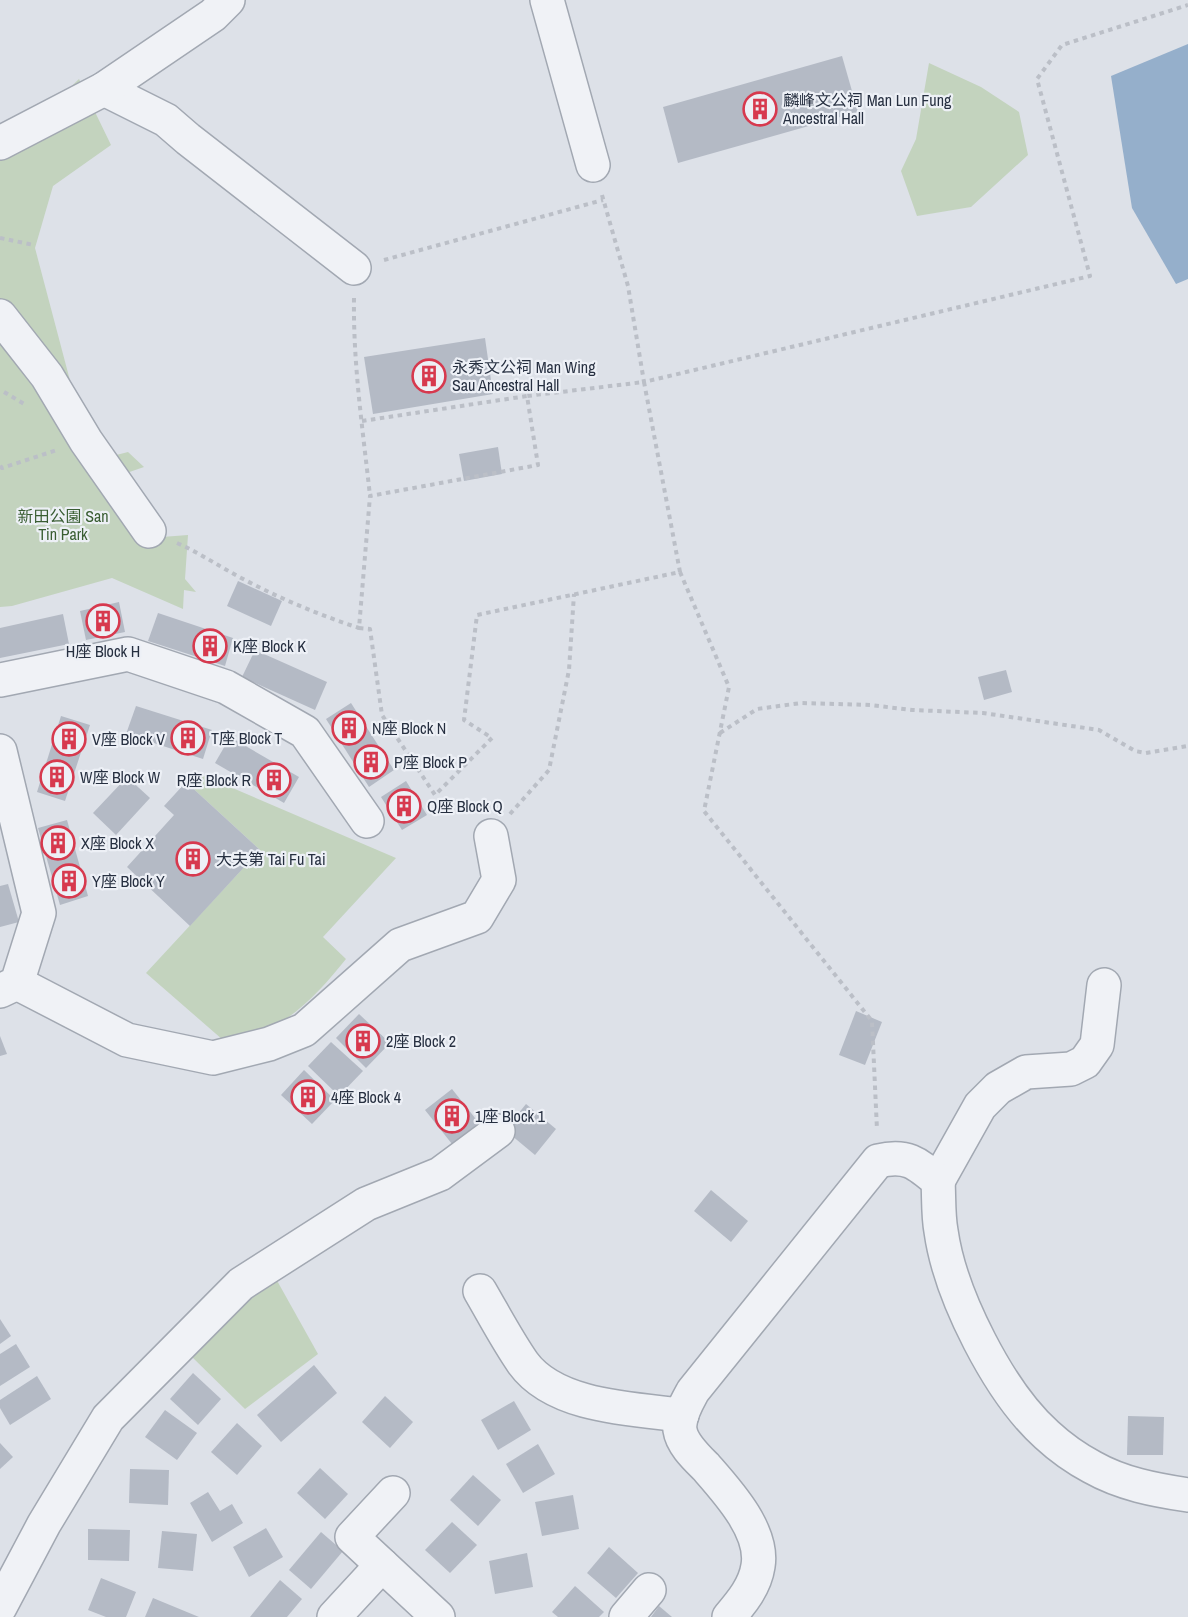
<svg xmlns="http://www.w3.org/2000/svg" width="1188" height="1617" viewBox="0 0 1188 1617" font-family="'Archivo Narrow','Noto Sans SC',sans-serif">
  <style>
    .green { fill: #c3d3be }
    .water { fill: #95afcb }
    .building { fill: #b4bac5 }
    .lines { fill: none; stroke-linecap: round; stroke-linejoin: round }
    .minor-casing { stroke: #a2a8b2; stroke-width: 36 }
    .path { stroke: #bbbfc7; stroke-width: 4; stroke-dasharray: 4.5 4.5; stroke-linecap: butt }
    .minor { stroke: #f0f2f6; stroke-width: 33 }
    .labels { text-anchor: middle; stroke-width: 4.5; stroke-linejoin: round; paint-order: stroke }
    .poi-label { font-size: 16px; fill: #262f40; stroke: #edf0f6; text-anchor: start }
    .park-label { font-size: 16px; fill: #395d32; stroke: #edf0f6 }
  </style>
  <rect width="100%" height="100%" fill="#dde1e8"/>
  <g class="green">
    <polygon points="929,63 981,87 1019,112 1028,155 971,207 917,216 901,171 916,139"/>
    <polygon points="79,79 111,145 53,186 35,248 86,441 97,460 128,452 144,467 109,479 149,538 188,535 185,579 196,592 184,590 183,609 112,578 12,606 0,607 0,133 50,107"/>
    <path d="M195,772L396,858L323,937L346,959C322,989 296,1018 259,1034C248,1038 234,1038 223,1040L146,973L260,850L186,782Z"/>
    <polygon points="275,1277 318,1354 245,1409 190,1355 250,1295"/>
  </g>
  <polygon class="water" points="1188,44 1188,279 1176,284 1132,208 1111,76"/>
  <g class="building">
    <polygon points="842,56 858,112 678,163 663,107"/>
    <polygon points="485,338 493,394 373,414 364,357"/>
    <polygon points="498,447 502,474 464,481 459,454"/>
    <polygon points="238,581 282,601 271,626 227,606"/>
    <polygon points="119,602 125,632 86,640 80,611"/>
    <polygon points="158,613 233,638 225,666 148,641"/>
    <polygon points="63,614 69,644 0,658 0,628"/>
    <polygon points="255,650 327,682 315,710 242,677"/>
    <polygon points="1006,670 1012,692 984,700 978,677"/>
    <polygon points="351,703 394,770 369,787 326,719"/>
    <polygon points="136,706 212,730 203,759 126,734"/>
    <polygon points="61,716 90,725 65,801 37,792"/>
    <polygon points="230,737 299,777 284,803 215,763"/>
    <polygon points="127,777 150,798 116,835 93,813"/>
    <polygon points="406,781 427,815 402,830 381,797"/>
    <polygon points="186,782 260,850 190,926 127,867 174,815 164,806"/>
    <polygon points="67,820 88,896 60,905 38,828"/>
    <polygon points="8,884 19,922 0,927 0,886"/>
    <polygon points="856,1011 882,1022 865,1065 839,1055"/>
    <polygon points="359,1014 390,1043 366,1068 336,1038"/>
    <polygon points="0,1036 7,1054 0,1056"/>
    <polygon points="331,1042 363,1071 339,1096 308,1066"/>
    <polygon points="304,1070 335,1100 312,1124 281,1095"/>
    <polygon points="452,1089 479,1123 452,1144 425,1110"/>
    <polygon points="526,1104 556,1129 535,1155 505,1130"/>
    <polygon points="711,1190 748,1221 731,1242 694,1211"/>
    <polygon points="0,1319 11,1336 0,1344"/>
    <polygon points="16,1344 30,1367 0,1386 0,1354"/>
    <polygon points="314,1365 337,1393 281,1442 257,1415"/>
    <polygon points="193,1373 221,1399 198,1425 170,1399"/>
    <polygon points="37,1376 51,1399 10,1425 0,1408 0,1400"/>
    <polygon points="385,1396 413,1422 390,1448 362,1422"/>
    <polygon points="514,1401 531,1430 498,1450 481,1420"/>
    <polygon points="165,1410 197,1433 177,1460 145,1437"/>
    <polygon points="1128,1416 1164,1417 1163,1455 1127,1455"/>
    <polygon points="237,1423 262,1446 237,1475 211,1452"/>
    <polygon points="0,1443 13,1457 0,1469"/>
    <polygon points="538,1444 555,1474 523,1493 506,1464"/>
    <polygon points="320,1468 348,1494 325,1519 297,1493"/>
    <polygon points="130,1469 169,1470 168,1505 129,1503"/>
    <polygon points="473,1475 501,1500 478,1526 450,1500"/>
    <polygon points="208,1492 220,1511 232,1504 243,1523 212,1542 190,1503"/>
    <polygon points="573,1495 579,1529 542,1536 535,1502"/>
    <polygon points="452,1522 477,1545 450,1573 425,1550"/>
    <polygon points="266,1528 283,1557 249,1577 233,1547"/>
    <polygon points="88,1529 130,1530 129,1561 88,1560"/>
    <polygon points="162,1531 197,1534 193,1571 158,1568"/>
    <polygon points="321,1532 343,1551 311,1589 289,1570"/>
    <polygon points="609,1547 638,1573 616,1598 587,1573"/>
    <polygon points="527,1553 533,1587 495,1594 489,1561"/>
    <polygon points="101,1578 136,1592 126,1617 106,1617 88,1610"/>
    <polygon points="280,1580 302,1599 287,1617 250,1617"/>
    <polygon points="575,1586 604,1612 599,1617 558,1617 552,1612"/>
    <polygon points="153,1598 199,1617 145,1617"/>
    <polygon points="659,1606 672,1617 651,1617"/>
  </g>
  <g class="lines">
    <defs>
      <g id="minor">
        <polyline points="547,0 593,165"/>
        <polyline points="104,89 166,120 188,139 354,268"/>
        <polyline points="0,143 104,89 213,15 228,0"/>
        <polyline points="0,316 47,376 86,441 149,531"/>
        <polyline points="0,680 128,654 226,687 305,732 367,821"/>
        <polyline points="0,751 39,913 17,983 0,991"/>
        <polyline points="17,983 127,1040 213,1058 269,1044 304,1030 400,945 477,917 499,880 491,836"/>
        <polyline points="938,1181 980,1106 998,1088 1026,1072 1071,1069 1085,1062 1097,1045 1104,985"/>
        <path d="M480,1291C494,1315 507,1340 523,1363C555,1407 632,1409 682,1415"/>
        <polyline points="393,1493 352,1537 438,1617"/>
        <polyline points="0,1607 44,1524 108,1418 241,1284 366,1204 440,1174 498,1131"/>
        <polyline points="334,1617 382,1565"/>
        <polyline points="626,1617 649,1590"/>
        <path d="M729,1617C742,1602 755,1586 758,1566C764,1531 727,1491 706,1467C696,1457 682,1444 680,1430C678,1417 687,1402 693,1391L878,1161C907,1154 917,1163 938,1181C939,1197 938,1215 941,1231C950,1295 999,1392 1047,1435C1060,1447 1077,1459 1092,1467C1122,1484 1155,1490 1188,1495"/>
      </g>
    </defs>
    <use href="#minor" class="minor-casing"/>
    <g class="path">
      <polyline points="602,195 628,286 644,382 1090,276 1037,79 1062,45 1188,5"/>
      <polyline points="0,238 34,245"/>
      <polyline points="384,260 603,200"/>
      <path d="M354,298C353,365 363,431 370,496"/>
      <polygon points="644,382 680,572 477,615 464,720 492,738 435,795 382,715 370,629 359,628 370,496 538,465 527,396"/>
      <polyline points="4,392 26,405"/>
      <polyline points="362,421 527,396"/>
      <polyline points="0,466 2,468 57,450"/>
      <path d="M177,543C202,554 223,569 247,581C283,600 320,615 359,628"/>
      <polyline points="680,572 729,687 704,811 872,1021 877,1130"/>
      <polyline points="720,733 757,709 801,703 870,705 912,710 983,713 1099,730 1135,751 1146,753 1188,746"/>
      <polyline points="510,814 549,770 569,670 574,594"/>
    </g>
    <use href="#minor" class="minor"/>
  </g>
  <defs>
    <symbol id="building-ring" viewBox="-11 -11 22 22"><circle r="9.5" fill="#edf0f6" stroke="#d7394e" stroke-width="1.5"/><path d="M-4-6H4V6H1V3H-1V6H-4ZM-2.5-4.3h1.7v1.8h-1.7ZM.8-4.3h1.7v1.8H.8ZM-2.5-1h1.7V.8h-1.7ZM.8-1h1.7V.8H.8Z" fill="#d7394e"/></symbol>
  </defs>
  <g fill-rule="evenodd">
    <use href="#building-ring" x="741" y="90" width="38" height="38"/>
    <use href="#building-ring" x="410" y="357" width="38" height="38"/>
    <use href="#building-ring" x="84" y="602" width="38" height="38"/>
    <use href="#building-ring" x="191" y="627" width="38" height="38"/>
    <use href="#building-ring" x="330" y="709" width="38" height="38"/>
    <use href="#building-ring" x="169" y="719" width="38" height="38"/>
    <use href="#building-ring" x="50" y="720" width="38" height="38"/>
    <use href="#building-ring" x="352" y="743" width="38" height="38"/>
    <use href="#building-ring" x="38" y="758" width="38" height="38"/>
    <use href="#building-ring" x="255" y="761" width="38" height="38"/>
    <use href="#building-ring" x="385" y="787" width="38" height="38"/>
    <use href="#building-ring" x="39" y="824" width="38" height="38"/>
    <use href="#building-ring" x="174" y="840" width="38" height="38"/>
    <use href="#building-ring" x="50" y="862" width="38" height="38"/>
    <use href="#building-ring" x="344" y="1022" width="38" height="38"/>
    <use href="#building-ring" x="289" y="1078" width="38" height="38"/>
    <use href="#building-ring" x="433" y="1097" width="38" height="38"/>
  </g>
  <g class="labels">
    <g class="poi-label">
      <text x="783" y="106">麟峰文公祠 Man Lun Fung<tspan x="783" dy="18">Ancestral Hall</tspan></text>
      <text x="452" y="373">永秀文公祠 Man Wing<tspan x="452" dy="18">Sau Ancestral Hall</tspan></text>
      <text x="233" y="652">K座 Block K</text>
      <text x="103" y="657" text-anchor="middle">H座 Block H</text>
      <text x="372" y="734">N座 Block N</text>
      <text x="211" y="744">T座 Block T</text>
      <text x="92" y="745">V座 Block V</text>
      <text x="394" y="768">P座 Block P</text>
      <text x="80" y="783">W座 Block W</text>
      <text x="251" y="786" text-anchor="end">R座 Block R</text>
      <text x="427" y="812">Q座 Block Q</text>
      <text x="81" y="849">X座 Block X</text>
      <text x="216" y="865">大夫第 Tai Fu Tai</text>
      <text x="92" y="887">Y座 Block Y</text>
      <text x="386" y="1047">2座 Block 2</text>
      <text x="331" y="1103">4座 Block 4</text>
      <text x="475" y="1122">1座 Block 1</text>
    </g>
    <g class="park-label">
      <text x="63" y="522">新田公園 San<tspan x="63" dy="18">Tin Park</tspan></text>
    </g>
  </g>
</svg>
